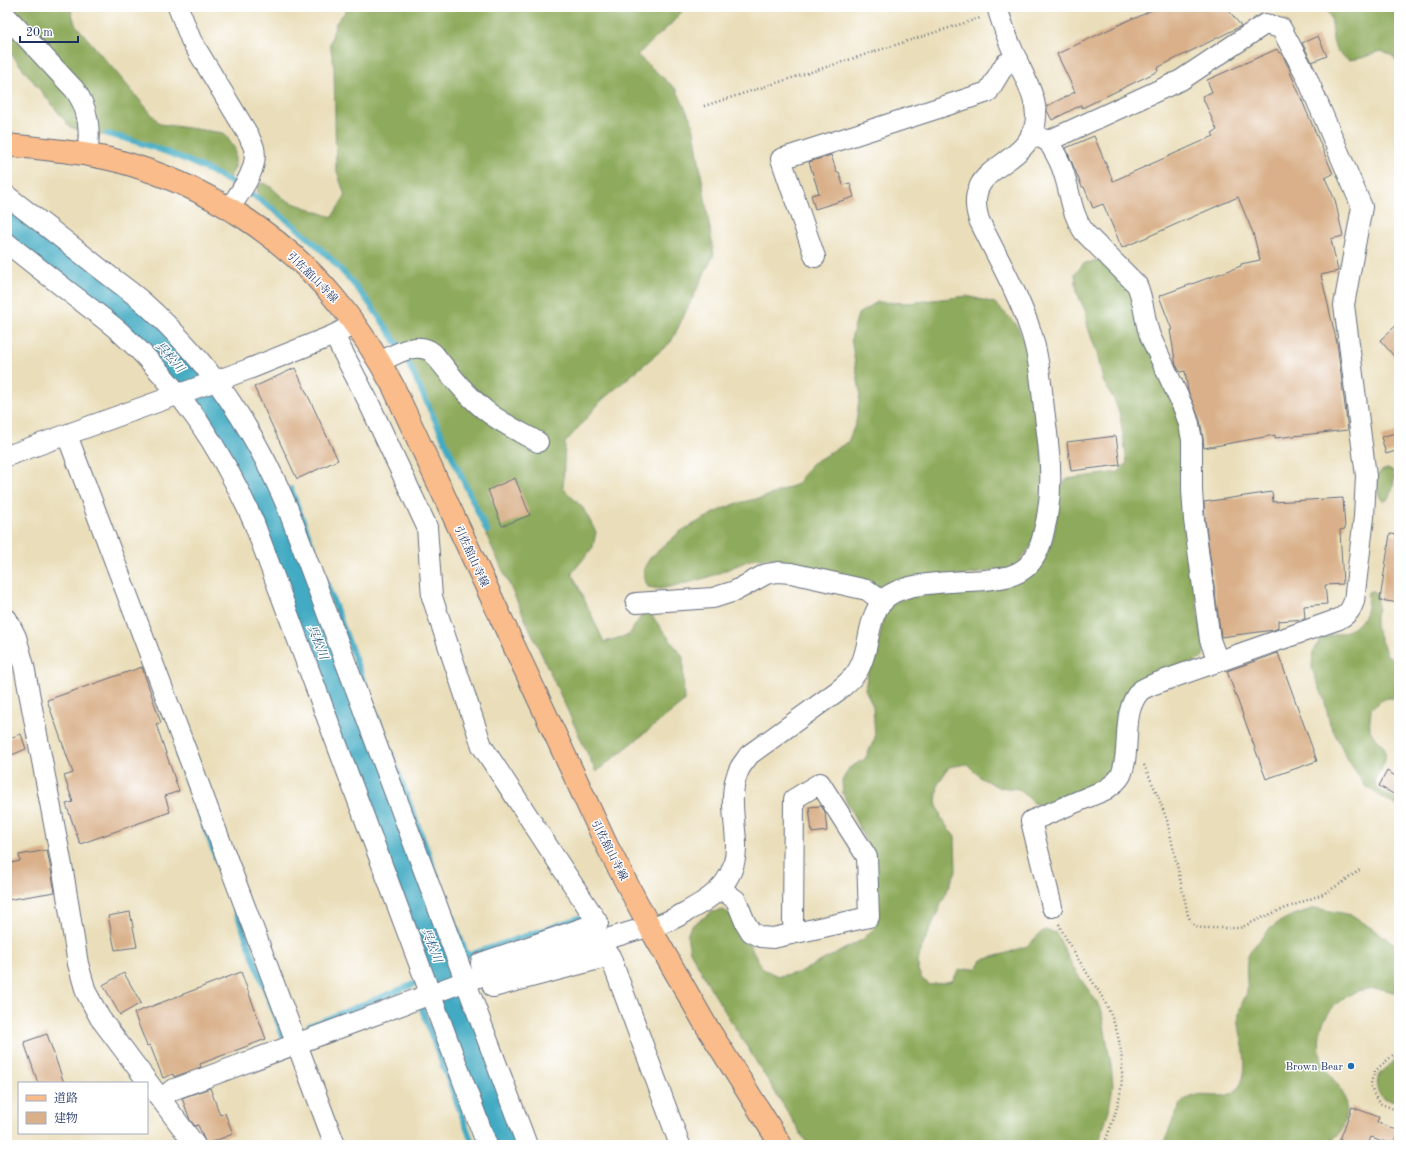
<svg xmlns="http://www.w3.org/2000/svg" width="1406" height="1152" viewBox="0 0 1406 1152" font-family="'Old Standard TT','Noto Serif JP',serif">
  <style>
    .forest { fill: #8eaa5c; stroke: #546c5d }
    .lines { fill: none; stroke-linecap: round; stroke-linejoin: round }
    .stream { stroke: #43abc3; stroke-width: 6 }
    .river { stroke: #43abc3; stroke-width: 35 }
    .building { fill: #d9b089 }
    .minor-casing { stroke: #636c7e; stroke-width: 22 }
    .major-casing { stroke: #636c7e; stroke-width: 24 }
    .path { stroke: #636c7e; stroke-width: 2.5; stroke-dasharray: 1 3; stroke-linecap: butt }
    .minor { stroke: #fff; stroke-width: 20 }
    .major { stroke: #f9bc8a; stroke-width: 22 }
    .poi-dot { fill: #1f6fb2; stroke: #fff; stroke-width: 1.5 }
    .labels { text-anchor: middle; stroke-width: 3; stroke-linejoin: round; paint-order: stroke }
    .street-label { font-size: 11px; fill: #1b2f5e; stroke: #fff }
    .poi-label { font-size: 11px; fill: #1b2f5e; stroke: #fff; text-anchor: end }
    .water-label { font-size: 12px; font-style: italic; fill: #2b6186; stroke: #fff }
  </style>
  <rect width="100%" height="100%" fill="#fff"/>
  <filter id="ink" filterUnits="userSpaceOnUse"><feTurbulence type="fractalNoise" baseFrequency=".025" numOctaves="2"/><feDisplacementMap in="SourceGraphic" scale="8" xChannelSelector="R" yChannelSelector="G"/><feConvolveMatrix kernelMatrix="1 2 1 2 8 2 1 2 1" color-interpolation-filters="sRGB"/></filter>
  <filter id="wash" filterUnits="userSpaceOnUse"><feTurbulence type="fractalNoise" baseFrequency=".012" numOctaves="4" result="noise"/><feDisplacementMap in="SourceGraphic" scale="16" xChannelSelector="R" yChannelSelector="G"/><feGaussianBlur stdDeviation="0.9" result="paint"/><feColorMatrix in="noise" values="0 0 0 0 0 0 0 0 0 0 0 0 0 0 0 0 0 1.4 0 .05"/><feComposite in="paint" operator="in"/></filter>
  <g filter="url(#wash)">
    <rect width="100%" height="100%" fill="#eadeba"/>
    <g class="forest">
      <path d="M7,7H70L75,24L160,124L224,133L235,149V167L227,183C194,164 159,148 122,139C104,135 87,133 70,127L7,49Z"/>
      <polygon points="349,7 686,7 671,24 637,55 676,89 693,124 714,254 671,342 602,400 565,443 563,488 583,508 596,532 593,547 572,573 604,642 629,635 646,608 683,657 684,702 596,772 422,396 401,354 381,321 357,290 337,266 312,242 267,208 259,198 257,189 258,185 264,183 270,186 285,200 332,217 345,196 336,168 334,68 330,43 336,23"/>
      <path d="M1323,7H1399V66L1393,56L1381,51L1362,58L1349,60C1346,58 1341,56 1339,53C1326,38 1340,22 1323,7Z"/>
      <polygon points="1099,261 1116,272 1128,284 1173,396 1184,442 1185,480 1182,487 1181,498 1204,651 1203,658 1145,682 1123,752 1107,780 1050,807 1035,804 1019,789 998,787 981,778 967,764 949,767 938,784 936,802 942,820 955,837 956,871 919,954 918,970 922,979 930,985 952,981 959,970 977,968 982,960 1004,954 1027,946 1044,930 1056,933 1075,971 1097,1002 1102,1014 1111,1065 1113,1085 1109,1110 1098,1145 808,1145 711,989 690,951 687,936 691,926 712,912 723,910 734,916 763,969 778,976 798,973 862,940 874,928 879,911 874,859 843,794 842,781 849,768 865,759 875,738 873,706 865,689 868,672 876,655 884,616 889,606 897,601 911,597 1007,585 1045,558 1053,539 1057,515 1058,491 1067,479 1119,472 1127,463 1120,415 1114,399 1103,381 1097,353 1088,328 1085,310 1077,293 1075,274 1084,263"/>
      <polygon points="967,296 995,303 1016,324 1027,347 1044,466 1039,534 1016,567 885,588 857,586 781,565 770,558 755,558 709,577 687,583 660,589 648,587 644,578 644,568 650,558 681,531 722,509 738,503 765,497 797,484 811,464 848,442 856,422 860,392 851,339 858,314 877,302 908,303"/>
      <path d="M1388,469L1393,472C1396,482 1392,490 1388,499L1384,501L1381,499C1375,488 1372,471 1388,469Z"/>
      <path d="M1372,591L1377,593L1378,609L1375,617V626L1387,655L1399,662V700C1388,694 1378,702 1371,709C1371,715 1369,723 1370,729C1372,736 1377,739 1382,744C1391,755 1381,770 1375,779L1376,788L1399,801V808L1365,786L1347,758L1330,724L1324,699L1312,669L1313,652L1321,638C1337,634 1361,631 1366,611C1368,605 1367,598 1368,592Z"/>
      <path d="M1315,908L1352,915L1399,947V995C1361,974 1313,1008 1320,1051C1321,1056 1323,1064 1325,1068C1334,1083 1346,1088 1346,1108C1346,1118 1343,1130 1337,1137C1333,1141 1325,1143 1320,1145H1165C1166,1135 1178,1104 1186,1099C1205,1088 1231,1108 1242,1081C1249,1062 1241,1042 1239,1024C1238,1019 1239,1011 1241,1006C1242,1001 1246,997 1247,992C1248,979 1244,966 1249,953C1251,949 1256,945 1259,941C1275,920 1290,916 1315,908Z"/>
      <path d="M1399,1058V1100C1382,1103 1371,1090 1380,1075C1383,1069 1393,1063 1399,1058Z"/>
    </g>
    <g class="lines">
      <g class="stream">
        <path d="M107,134C152,144 193,161 233,183"/>
        <path d="M250,193C313,235 358,281 398,345"/>
        <polyline points="406,358 487,531"/>
        <polyline points="291,489 467,956"/>
        <polyline points="178,756 283,1036 284,1035"/>
        <polyline points="466,956 579,918"/>
        <polyline points="440,966 452,961"/>
        <polyline points="430,978 442,973"/>
        <polyline points="421,1007 473,1145"/>
        <polyline points="309,1026 414,984"/>
      </g>
      <path class="river" d="M7,220C34,241 61,262 88,283C111,301 134,319 155,340C207,390 243,450 271,516L507,1145"/>
    </g>
    <g id="blocks">
      <g class="building">
        <polygon points="1158,7 1226,7 1241,26 1157,68 1158,71 1082,108 1081,105 1052,120 1047,111 1047,106 1075,92 1057,54 1133,18 1134,19"/>
        <polygon points="1318,36 1327,56 1312,62 1302,43"/>
        <polygon points="1277,49 1279,53 1281,52 1291,72 1290,72 1333,174 1325,178 1335,200 1343,236 1331,239 1338,271 1321,275 1337,343 1348,430 1275,438 1275,435 1204,448 1203,438 1200,420 1188,391 1185,371 1180,372 1176,365 1170,330 1172,330 1159,296 1241,266 1241,264 1260,260 1253,233 1238,197 1122,248 1103,204 1093,208 1084,187 1082,187 1066,148 1094,136 1113,181 1214,136 1212,133 1217,130 1202,96 1212,92 1207,80"/>
        <polygon points="831,155 837,173 839,172 843,185 850,183 854,197 815,209 811,195 819,193 809,162"/>
        <polygon points="1399,323 1399,362 1380,340"/>
        <polygon points="295,368 338,460 297,479 254,387"/>
        <polygon points="1399,432 1399,450 1386,454 1381,437"/>
        <polygon points="1116,436 1120,465 1071,471 1067,442"/>
        <polygon points="515,478 530,515 502,526 488,490"/>
        <polygon points="1272,492 1273,502 1343,498 1345,529 1340,530 1343,584 1325,585 1327,604 1304,606 1305,619 1278,621 1278,628 1274,630 1221,637 1205,519 1204,502"/>
        <polygon points="1390,534 1399,535 1399,603 1380,600"/>
        <polygon points="1278,653 1317,761 1266,779 1227,671"/>
        <polygon points="142,667 161,723 156,724 179,791 165,796 170,812 80,844 66,804 73,802 64,776 73,773 47,700"/>
        <polygon points="21,734 26,749 7,757 7,739"/>
        <polygon points="1387,771 1399,778 1399,797 1379,786"/>
        <polygon points="821,806 825,812 827,831 812,833 809,807"/>
        <polygon points="47,850 55,892 7,900 7,864 20,861 19,855"/>
        <polygon points="130,912 137,947 115,950 108,916"/>
        <polygon points="241,972 266,1039 200,1064 201,1067 174,1077 173,1074 163,1078 150,1045 147,1046 134,1013"/>
        <polygon points="124,973 141,1003 120,1015 103,985"/>
        <polygon points="47,1034 64,1083 38,1083 24,1042"/>
        <polygon points="210,1088 220,1115 225,1113 233,1134 206,1144 198,1125 195,1126 190,1120 182,1098"/>
        <polygon points="1352,1107 1379,1117 1377,1122 1399,1131 1394,1145 1371,1137 1368,1145 1338,1145"/>
      </g>
    </g>
  </g>
  <g filter="url(#ink)">
    <use href="#blocks" fill-opacity="0" stroke="#636c7e" stroke-width="1"/>
    <g class="lines">
      <defs>
        <g id="minor">
          <path d="M178,7L191,40L249,136C250,140 253,144 254,148C259,169 240,192 229,209"/>
          <path d="M7,17L74,89C89,108 91,131 87,155"/>
          <path d="M1031,134L1048,141L1181,80L1265,24L1281,28L1305,73L1362,207L1344,305L1366,476L1364,517L1354,601C1351,610 1348,614 1339,619L1154,684C1149,686 1144,688 1140,691C1120,713 1132,750 1121,775C1118,781 1111,786 1105,790L1031,821L1052,907"/>
          <path d="M1048,141C1054,151 1061,162 1064,174C1071,195 1071,213 1084,232L1137,285C1144,301 1144,319 1150,336L1184,409L1189,424L1192,440V490L1194,520L1210,640L1218,661"/>
          <path d="M7,196C37,219 68,243 98,267C113,279 129,290 143,302C209,361 254,428 288,509L527,1145"/>
          <path d="M7,243C32,263 56,282 81,301C94,311 107,321 119,331C180,386 221,448 254,523L487,1145"/>
          <polyline points="815,257 781,159 988,92 1005,64 1017,59"/>
          <polyline points="334,335 367,399 427,527 432,597 482,746 598,923 481,963 481,965"/>
          <path d="M380,362C395,354 418,340 433,353C449,373 465,394 485,410C501,423 520,432 538,442"/>
          <polyline points="67,435 335,1145"/>
          <polyline points="7,456 249,369 334,335 345,329"/>
          <polyline points="636,603 713,598 735,591 766,574 778,572 791,573 867,590 883,602"/>
          <polyline points="7,619 16,637 24,666 63,871 78,964 86,992 100,1018 195,1145"/>
          <polyline points="721,889 736,900 745,922 751,932 761,937 773,938 869,917 867,857 820,783 794,799 793,922 795,933"/>
          <polyline points="493,987 610,956 680,1145"/>
          <path d="M161,1099L172,1090L466,981L637,930C646,928 655,926 663,923C673,920 682,914 691,909C719,894 737,877 736,843C735,819 728,793 739,770C741,765 746,760 749,755L839,690C848,682 857,675 861,664C871,643 867,612 888,596C909,581 959,582 985,580C999,578 1012,578 1024,569C1035,561 1040,548 1043,535C1055,491 1050,454 1044,409C1041,383 1039,357 1031,332C1018,293 997,257 979,220C961,164 1025,169 1035,125C1040,101 1024,77 1015,56C1008,40 1002,24 997,7"/>
        </g>
        <path id="major" d="M7,145C44,149 82,152 118,161C206,185 288,237 344,310C363,334 379,360 393,386L607,846L654,935L704,1022L781,1145"/>
      </defs>
      <use href="#minor" class="minor-casing"/>
      <use href="#major" class="major-casing"/>
      <g class="path">
        <polyline points="704,106 980,18"/>
        <polyline points="1144,765 1158,796 1167,820 1188,915 1191,922 1196,927 1203,928 1240,928 1268,915 1323,894 1342,883 1361,869"/>
        <path d="M1059,924C1070,949 1087,972 1101,995C1121,1029 1128,1069 1117,1107C1114,1120 1108,1133 1104,1145"/>
        <polyline points="1399,1050 1375,1071 1371,1082 1373,1093 1379,1103 1399,1111"/>
      </g>
      <use href="#minor" class="minor"/>
      <use href="#major" class="major"/>
    </g>
  </g>
  <circle class="poi-dot" cx="1351" cy="1066" r="4"/>
  <g class="labels">
    <g class="street-label">
      <text transform="translate(313 277) rotate(45)" y="4">引佐舘山寺線</text>
      <text transform="translate(472 556) rotate(65)" y="4">引佐舘山寺線</text>
      <text transform="translate(610 850) rotate(63)" y="4">引佐舘山寺線</text>
    </g>
    <g class="poi-label">
      <text x="1343" y="1070">Brown Bear</text>
    </g>
    <g class="water-label">
      <text transform="translate(170 357) rotate(49)" y="4">呉松川</text>
      <text transform="translate(318 642) rotate(69)" y="4">呉松川</text>
      <text transform="translate(432 945) rotate(69)" y="4">呉松川</text>
    </g>
  </g>
  <rect width="1406" height="1152" fill="none" stroke="#fff" stroke-width="24"/>
  <rect x="18" y="1082" width="130" height="52" fill="#ffffff" stroke="#a4acbf"/>
  <rect x="26" y="1095" width="20" height="6" fill="#f9bc8a" stroke="#a4acbf"/>
  <text x="54" y="1102" font-size="12" fill="#1b2f5e">道路</text>
  <rect x="26" y="1112" width="20" height="12" fill="#d9b089" stroke="#a4acbf"/>
  <text x="54" y="1122" font-size="12" fill="#1b2f5e">建物</text>
  <path d="M20 36v6h58v-6" fill="none" stroke="#1b2f5e" stroke-width="2"/>
  <text x="26" y="36" font-size="12" fill="#1b2f5e" stroke="#ffffff" stroke-width="3" paint-order="stroke">20 m</text>
</svg>
